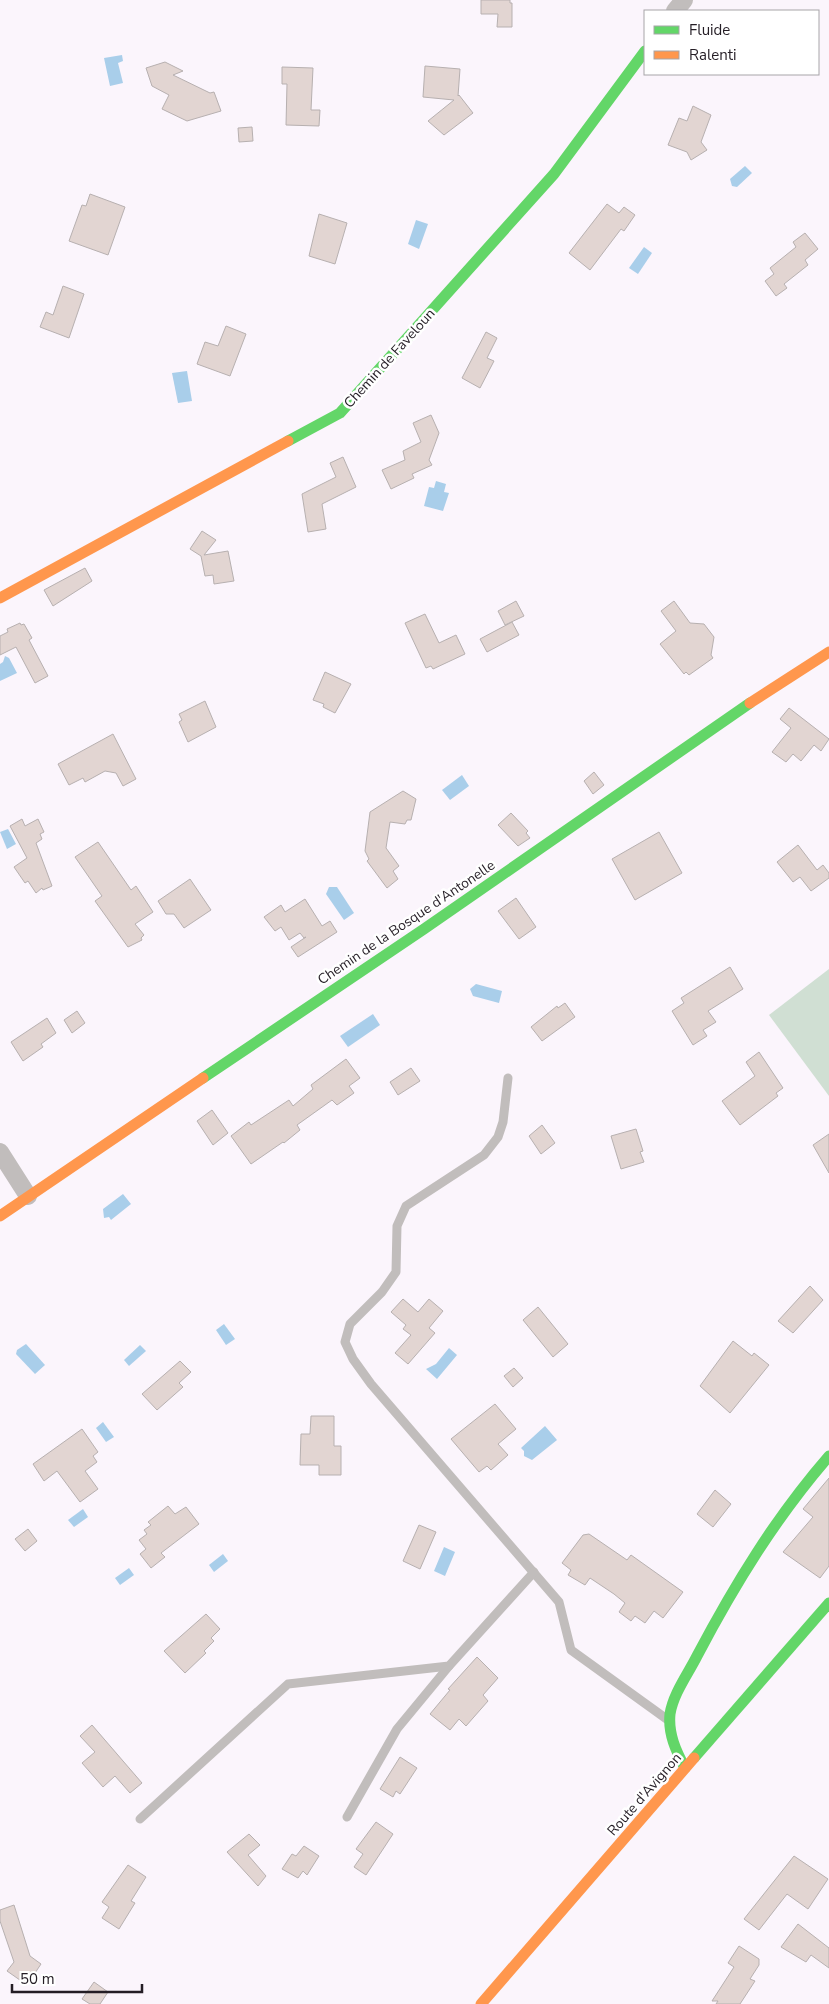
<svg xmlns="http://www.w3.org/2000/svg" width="829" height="2004" viewBox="0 0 829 2004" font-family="'Nunito Sans',sans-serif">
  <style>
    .green { fill: #d0dfd3 }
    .water { fill: #a9ceea }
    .building { fill: #e2d5d2; stroke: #b7b0b0 }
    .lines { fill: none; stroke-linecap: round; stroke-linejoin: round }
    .lane { stroke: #c1bdbc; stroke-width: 9 }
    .street { stroke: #c1bdbc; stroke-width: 18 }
    .fast { stroke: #63d668; stroke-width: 11 }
    .slow { stroke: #ff974d; stroke-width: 11 }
    .labels { text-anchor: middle; stroke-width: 5; stroke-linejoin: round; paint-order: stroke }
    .street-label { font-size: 14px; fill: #241d25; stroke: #fff }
  </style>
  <rect width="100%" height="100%" fill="#fbf5fc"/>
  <polygon class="green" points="829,969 829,1096 769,1015"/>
  <g class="water">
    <polygon points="122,55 123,61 118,63 123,83 110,86 104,58"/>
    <polygon points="745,166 752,173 737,187 732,186 730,179"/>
    <polygon points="416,220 428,224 419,249 408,244"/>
    <polygon points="644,247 652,253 638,274 629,268"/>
    <polygon points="187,371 192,401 178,403 172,373"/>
    <polygon points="436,481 446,484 444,492 449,493 443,511 424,506 429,487 434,488"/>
    <polygon points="5,656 9,658 17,673 0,681 0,664 3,662"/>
    <polygon points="462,775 469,786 450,800 442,790"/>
    <polygon points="8,829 16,844 7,849 0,832"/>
    <polygon points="329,887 337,887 354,913 344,920 326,894"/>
    <polygon points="476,984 502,991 499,1003 473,996 470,989"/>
    <polygon points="373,1014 380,1025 348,1047 340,1036"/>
    <polygon points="123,1194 131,1204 111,1220 109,1217 104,1218 103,1209"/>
    <polygon points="224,1324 235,1339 226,1345 216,1330"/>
    <polygon points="26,1344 45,1365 35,1374 16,1354 17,1350"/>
    <polygon points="140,1345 146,1351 129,1366 124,1360"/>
    <polygon points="449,1348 457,1355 437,1379 426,1369 436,1364"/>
    <polygon points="103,1422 114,1437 106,1442 96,1428"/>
    <polygon points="545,1426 557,1440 532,1460 524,1456 524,1451 521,1448"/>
    <polygon points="83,1509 88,1517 74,1527 68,1520"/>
    <polygon points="444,1547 455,1552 445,1576 434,1571"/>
    <polygon points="223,1554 228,1561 214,1572 209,1565"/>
    <polygon points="129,1568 134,1575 120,1585 115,1578"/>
  </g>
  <g class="building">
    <polygon points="481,0 510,0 510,3 512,3 512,27 497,27 498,14 481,14"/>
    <polygon points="165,62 183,71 173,75 210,93 214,92 221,111 187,121 162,109 169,95 152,86 146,68"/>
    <polygon points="425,66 460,69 458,96 459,95 473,113 444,135 428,121 454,100 423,97"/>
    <polygon points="282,67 313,68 311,110 320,110 319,126 286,125 287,84 282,84"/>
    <polygon points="693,106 711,115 701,142 707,150 691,160 687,152 668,145 679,118 687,121"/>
    <polygon points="252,127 253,141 239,142 238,128"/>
    <polygon points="90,194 125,207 108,255 69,241 82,205 86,206"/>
    <polygon points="607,204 619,213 624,207 635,215 624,231 621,229 590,270 569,253"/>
    <polygon points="319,214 347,223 335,264 309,256"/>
    <polygon points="805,233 818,249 805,260 808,265 784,284 787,288 776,296 765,281 774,274 770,268 796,247 793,242"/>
    <polygon points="63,286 84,294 69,338 40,327 46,312 53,315"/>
    <polygon points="226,326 246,334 230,376 197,364 205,342 218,346"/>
    <polygon points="486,332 497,338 487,358 494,361 480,388 462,378"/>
    <polygon points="431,415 439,433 429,460 432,465 412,474 414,478 391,489 382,470 405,460 403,451 421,442 413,423"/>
    <polygon points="343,457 356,487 322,504 326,529 308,532 302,494 336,477 330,463"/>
    <polygon points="202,531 216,540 204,555 228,551 234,581 214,584 213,575 205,576 201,556 190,549"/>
    <polygon points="85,568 92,581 53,606 44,590"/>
    <polygon points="516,601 524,616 505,625 498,611"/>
    <polygon points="674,601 690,623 704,624 714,637 711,655 713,658 689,675 686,672 684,674 660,644 676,631 661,611"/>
    <polygon points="425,614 439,643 456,635 465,654 433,669 431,666 426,668 405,623"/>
    <polygon points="512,622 519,635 487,652 480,639"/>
    <polygon points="20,623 21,625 24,624 32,638 29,640 48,676 35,683 16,647 0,655 0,636 8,632 7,629"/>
    <polygon points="325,672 351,684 335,713 323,707 324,704 313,700"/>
    <polygon points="205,701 216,727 188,742 179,722 182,720 179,714"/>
    <polygon points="789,708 829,739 821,751 814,745 801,761 793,754 786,762 772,752 791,728 780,719"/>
    <polygon points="113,734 136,779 123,786 116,773 105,771 85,782 83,778 69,785 58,764"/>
    <polygon points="594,772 604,785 593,794 584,781"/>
    <polygon points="403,791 416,799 411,820 407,820 405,824 390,822 386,848 399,866 393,871 398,879 387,888 367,861 369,859 365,851 370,812"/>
    <polygon points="511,813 528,831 526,833 530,838 518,846 498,825"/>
    <polygon points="22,819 25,826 38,819 44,832 40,834 42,839 36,843 52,886 43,890 42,888 36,893 28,881 25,883 14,867 27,858 10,826"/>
    <polygon points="659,832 682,873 635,900 612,859"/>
    <polygon points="98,842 131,890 136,886 153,912 135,924 144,935 141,938 142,940 128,947 95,901 102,896 75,857"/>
    <polygon points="798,845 817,870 823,865 829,873 829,878 811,891 800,877 793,882 777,862"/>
    <polygon points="190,879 211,910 184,928 174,914 166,914 158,901"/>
    <polygon points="516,898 536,927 519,939 498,911"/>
    <polygon points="305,899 322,926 330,921 337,932 298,957 291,947 306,937 304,938 300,933 289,940 281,927 275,931 264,917 281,905 285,912"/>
    <polygon points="730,967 743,989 708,1011 716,1022 703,1030 707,1036 693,1045 672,1011 684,1003 681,998"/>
    <polygon points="565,1003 575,1017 542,1041 531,1027 557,1006 558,1008"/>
    <polygon points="77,1011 85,1023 72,1033 64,1020"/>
    <polygon points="47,1018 56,1033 41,1044 43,1047 23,1061 11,1042"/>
    <polygon points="759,1052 783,1088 776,1093 778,1096 740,1125 722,1101 755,1076 746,1062"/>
    <polygon points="346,1059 360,1078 349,1086 354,1093 337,1105 332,1100 297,1125 300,1130 284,1143 283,1142 251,1164 231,1136 249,1122 251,1125 289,1100 293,1106 313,1089 311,1085"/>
    <polygon points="411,1068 420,1081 398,1095 390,1082"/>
    <polygon points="212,1110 228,1133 213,1145 197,1121"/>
    <polygon points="542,1125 555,1143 541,1154 529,1136"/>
    <polygon points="636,1129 643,1151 640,1152 644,1162 621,1169 611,1136"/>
    <polygon points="829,1134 829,1173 813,1145"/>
    <polygon points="810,1286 823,1300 793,1333 778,1321"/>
    <polygon points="403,1299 418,1312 429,1299 443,1311 429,1328 435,1333 408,1364 395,1353 411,1335 403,1329 406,1325 391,1312"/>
    <polygon points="538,1307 568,1344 553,1357 523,1320"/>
    <polygon points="733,1341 752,1356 754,1353 769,1365 730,1413 700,1386"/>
    <polygon points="180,1361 191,1372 179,1383 183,1387 157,1410 142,1394"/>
    <polygon points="514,1368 523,1378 513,1387 504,1376"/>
    <polygon points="495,1404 516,1429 498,1444 508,1455 491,1470 487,1466 479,1472 451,1439"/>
    <polygon points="311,1416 334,1416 334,1446 341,1446 341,1475 319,1475 319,1465 300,1465 301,1434 310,1434"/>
    <polygon points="82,1429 98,1452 93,1456 97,1462 85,1471 98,1489 80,1502 57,1471 44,1481 33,1464"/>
    <polygon points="829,1478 829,1566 820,1578 783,1552 813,1517 803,1509"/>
    <polygon points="715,1490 731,1504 713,1527 697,1514"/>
    <polygon points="168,1506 175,1514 186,1507 199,1524 161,1553 165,1557 151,1568 140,1554 146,1549 139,1540 147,1534 144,1530 151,1525 148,1522"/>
    <polygon points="419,1525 436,1532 420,1569 403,1561"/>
    <polygon points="28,1529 37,1541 25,1551 15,1539"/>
    <polygon points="589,1534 627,1560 631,1555 683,1592 663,1618 654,1611 645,1623 635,1616 631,1621 619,1612 625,1603 614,1594 590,1578 585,1585 568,1575 571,1570 562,1563 583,1535"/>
    <polygon points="206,1614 220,1629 211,1638 214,1641 204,1651 206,1653 185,1673 164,1651"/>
    <polygon points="477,1657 498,1678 483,1695 488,1701 466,1726 459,1719 450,1730 430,1714 450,1690 448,1689"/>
    <polygon points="92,1725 142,1783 130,1793 115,1776 103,1787 82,1763 95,1752 80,1736"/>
    <polygon points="400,1757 417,1768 400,1794 396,1791 393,1797 380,1789"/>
    <polygon points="376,1822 393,1834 366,1875 354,1867 363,1854 356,1849"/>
    <polygon points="249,1834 260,1845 248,1855 266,1876 258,1886 227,1852"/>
    <polygon points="304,1846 319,1856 307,1875 303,1871 298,1878 282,1869 292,1854 296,1856"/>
    <polygon points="794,1856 828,1879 808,1909 787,1894 759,1930 744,1919"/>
    <polygon points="128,1865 146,1877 131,1901 135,1903 119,1929 102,1918 109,1907 102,1902"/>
    <polygon points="14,1905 30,1956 41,1964 27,1985 7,1971 14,1962 0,1921 0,1910"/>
    <polygon points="798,1924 829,1948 829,1968 811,1955 806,1962 781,1947"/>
    <polygon points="739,1946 759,1959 759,1965 750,1979 755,1981 740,2004 716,2004 718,2001 712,2001 734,1967 728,1963"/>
    <polygon points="94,1982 108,1992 100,2004 90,2004 82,1999"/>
  </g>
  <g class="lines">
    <g class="lane">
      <polyline points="508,1078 503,1122 498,1137 484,1155 406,1206 397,1226 396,1272 382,1292 350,1324 345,1342 353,1359 371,1384 559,1602 571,1650 668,1720"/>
      <polyline points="347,1817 397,1729 449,1666"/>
      <polyline points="140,1819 288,1684 449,1666 534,1572"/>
    </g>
    <g class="street">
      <polyline points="675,11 684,0"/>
      <polyline points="0,1152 28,1196"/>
    </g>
    <g class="fast">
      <polyline points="288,441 340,413 554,174 645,51"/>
      <polyline points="203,1078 424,929 750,703"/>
      <polyline points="694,1758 829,1603"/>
      <path d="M685,1768C676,1751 668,1734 670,1714C673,1694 688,1674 697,1656C735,1584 776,1517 829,1456"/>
    </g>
    <g class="slow">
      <polyline points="0,598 288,441"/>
      <polyline points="750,703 829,652"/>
      <polyline points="0,1216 203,1078"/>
      <polyline points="481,2004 694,1758"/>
    </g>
  </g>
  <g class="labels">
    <g class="street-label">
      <text transform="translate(389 358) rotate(-48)" y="5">Chemin de Faveloun</text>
      <text transform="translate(406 922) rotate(-34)" y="5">Chemin de la Bosque d'Antonelle</text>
      <text transform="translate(644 1794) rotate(-49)" y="5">Route d'Avignon</text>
    </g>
  </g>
  <rect x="644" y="10" width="175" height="65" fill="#ffffff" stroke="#a7a5a8"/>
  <rect x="654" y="26" width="25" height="8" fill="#63d668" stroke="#a7a5a8"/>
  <text x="689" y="35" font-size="15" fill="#241d25">Fluide</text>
  <rect x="654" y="51" width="25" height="8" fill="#ff974d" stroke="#a7a5a8"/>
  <text x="689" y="60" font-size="15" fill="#241d25">Ralenti</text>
  <path d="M12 1984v8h130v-8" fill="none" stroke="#241d25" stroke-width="2.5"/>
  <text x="20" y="1984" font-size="15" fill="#241d25" stroke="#ffffff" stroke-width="4" paint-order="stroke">50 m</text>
</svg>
